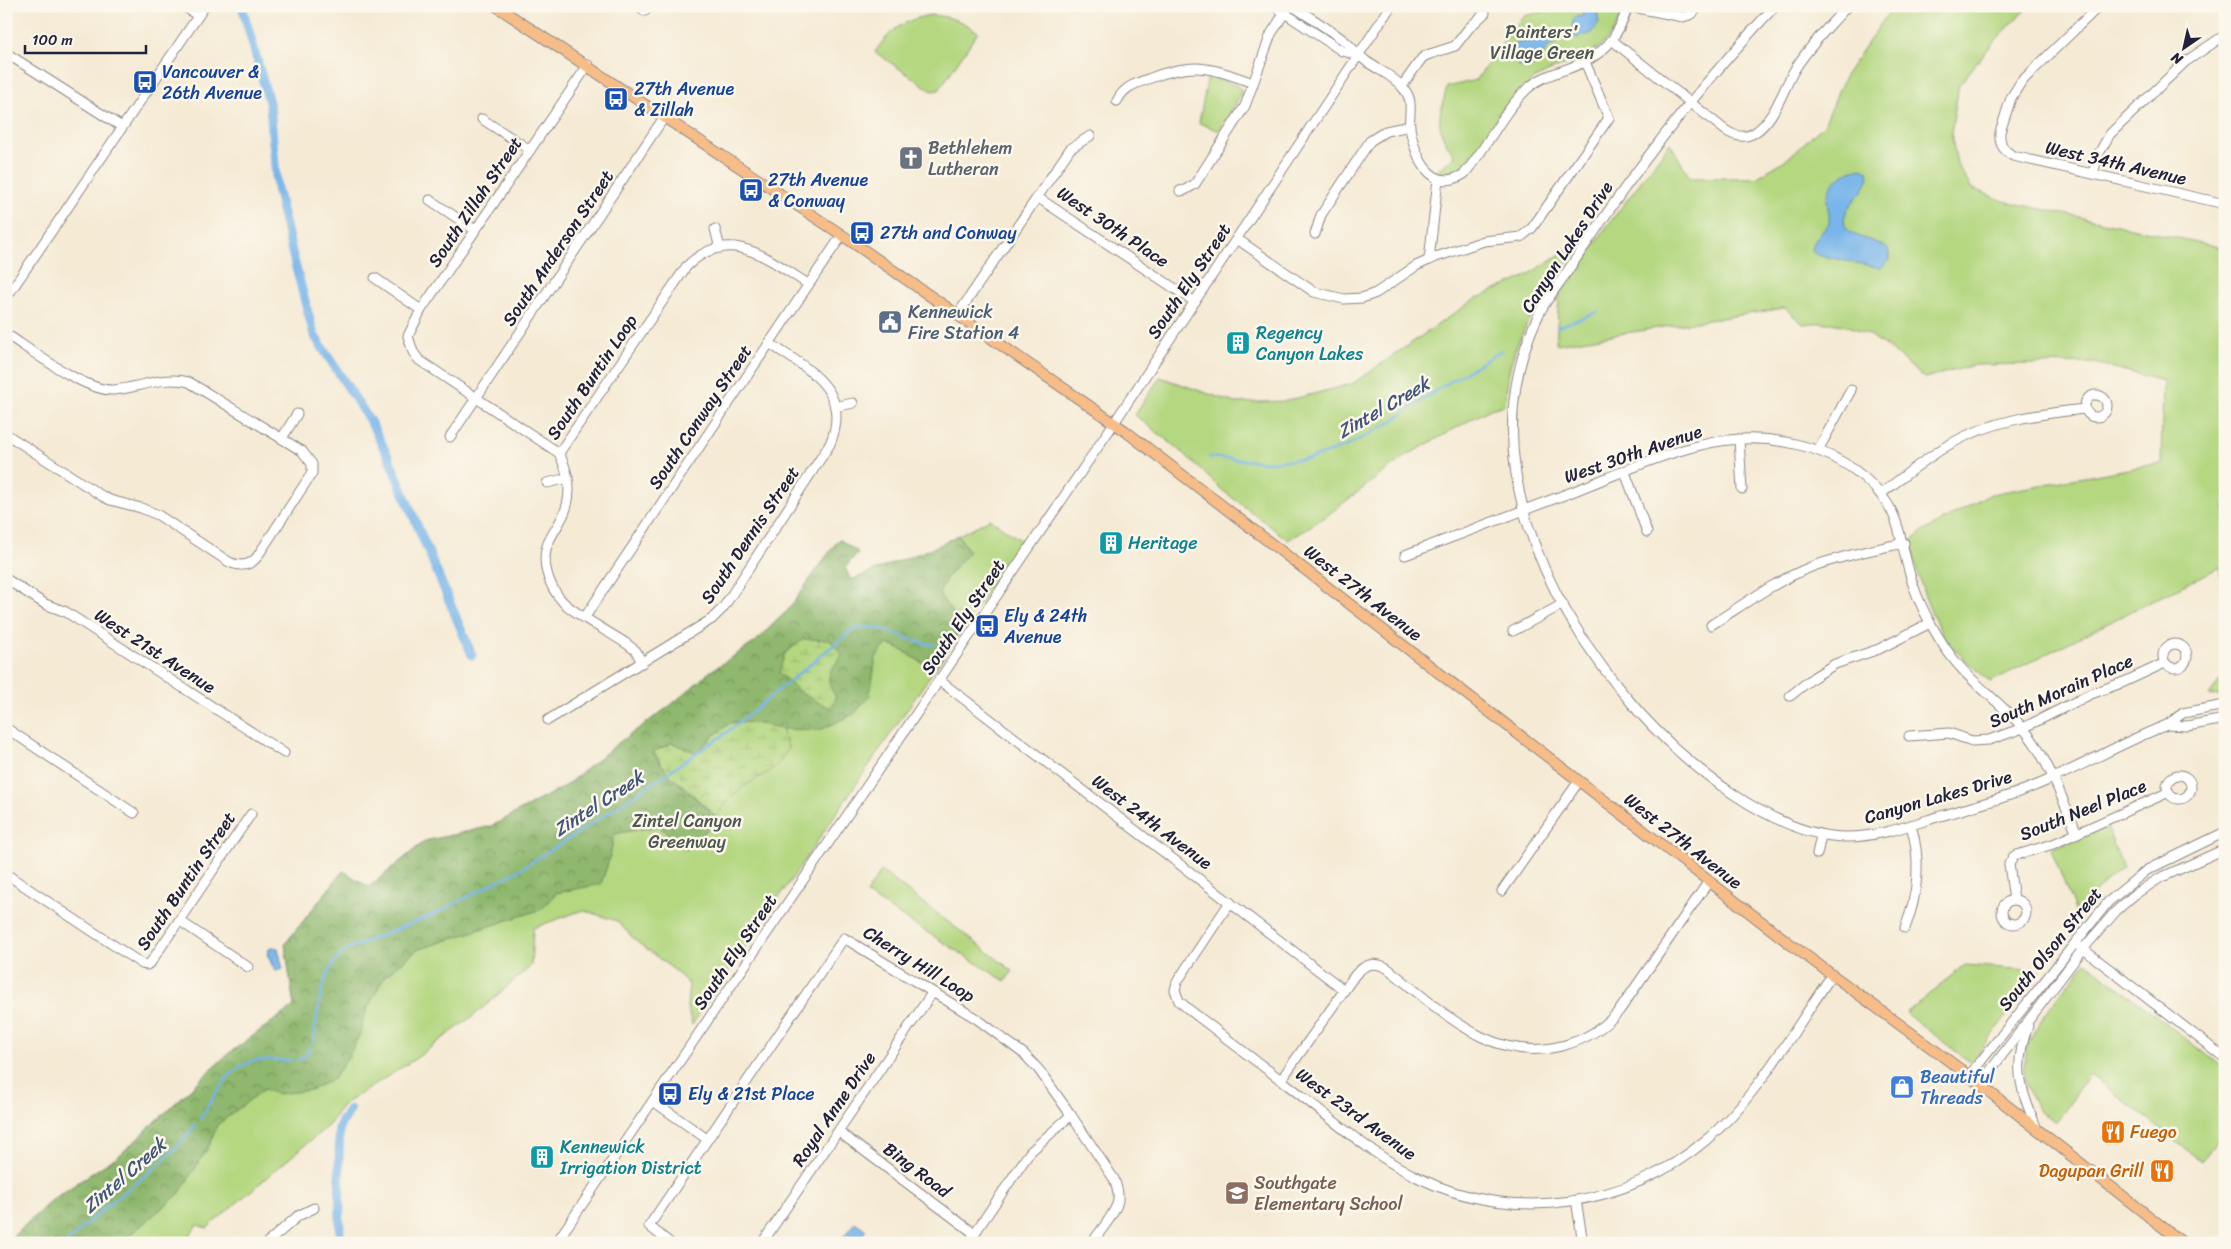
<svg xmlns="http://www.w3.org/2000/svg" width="2231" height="1249" viewBox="0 0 2231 1249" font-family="Sriracha,sans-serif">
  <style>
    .green { fill: #b4d780; stroke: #6b7c5e }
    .forest { fill: url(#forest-crowns); stroke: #586d54; fill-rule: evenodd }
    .wetland { fill: url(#wetland-marsh); stroke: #6b7c5e }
    .water { fill: #78b5ea; stroke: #4d6c92 }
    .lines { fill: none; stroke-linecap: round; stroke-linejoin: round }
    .stream { stroke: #78b5ea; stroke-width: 2.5 }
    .canal { stroke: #78b5ea; stroke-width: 9 }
    .minor-casing { stroke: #8c8688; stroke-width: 11 }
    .major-casing { stroke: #8c8688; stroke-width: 12 }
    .minor { stroke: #fff; stroke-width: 9 }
    .major { stroke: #f7bd88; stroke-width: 10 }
    .labels { text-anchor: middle; stroke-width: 5; stroke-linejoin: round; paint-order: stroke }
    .park-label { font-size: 18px; fill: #4e5850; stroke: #fbf7ec }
    .transit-label { font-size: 18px; fill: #164399; stroke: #fbf7ec; text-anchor: start }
    .worship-label { font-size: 18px; fill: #5b616d; stroke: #fbf7ec; text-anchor: start }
    .street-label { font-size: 18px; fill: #22223b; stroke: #fbf7ec }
    .service-label { font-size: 18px; fill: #4e5e75; stroke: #fbf7ec; text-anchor: start }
    .culture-label { font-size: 18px; fill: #0d838f; stroke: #fbf7ec; text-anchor: start }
    .shop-label { font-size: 18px; fill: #366cbe; stroke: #fbf7ec; text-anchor: start }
    .food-label { font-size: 18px; fill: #c56008; stroke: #fbf7ec; text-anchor: start }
    .education-label { font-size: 18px; fill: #785e54; stroke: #fbf7ec; text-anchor: start }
    .water-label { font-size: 19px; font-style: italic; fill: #405578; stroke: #fbf7ec }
  </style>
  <defs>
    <pattern id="forest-crowns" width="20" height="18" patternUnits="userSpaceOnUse" patternTransform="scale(1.25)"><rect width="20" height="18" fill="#8fb86e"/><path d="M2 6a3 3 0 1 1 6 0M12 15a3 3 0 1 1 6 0" fill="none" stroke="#74955c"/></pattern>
    <pattern id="wetland-marsh" width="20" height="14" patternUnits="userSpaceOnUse" patternTransform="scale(1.25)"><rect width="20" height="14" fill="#b4d780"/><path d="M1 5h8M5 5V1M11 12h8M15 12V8" fill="none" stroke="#9ab870"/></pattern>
  </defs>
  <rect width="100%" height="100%" fill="#fbf7ec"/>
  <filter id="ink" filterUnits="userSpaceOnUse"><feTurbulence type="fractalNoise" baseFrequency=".02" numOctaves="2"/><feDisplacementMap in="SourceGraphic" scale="10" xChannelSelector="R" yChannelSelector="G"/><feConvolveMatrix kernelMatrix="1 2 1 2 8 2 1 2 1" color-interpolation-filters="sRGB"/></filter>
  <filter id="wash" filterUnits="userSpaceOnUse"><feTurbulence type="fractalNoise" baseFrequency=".0096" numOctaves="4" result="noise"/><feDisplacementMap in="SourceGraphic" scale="20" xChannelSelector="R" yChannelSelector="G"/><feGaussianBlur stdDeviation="1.12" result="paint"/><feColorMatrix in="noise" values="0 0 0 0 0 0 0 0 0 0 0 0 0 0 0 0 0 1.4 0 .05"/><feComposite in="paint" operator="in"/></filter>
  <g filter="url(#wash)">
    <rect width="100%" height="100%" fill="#f5ead4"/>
    <g class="green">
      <path d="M1557,6H1623C1612,59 1571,57 1532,80L1462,169L1450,176L1434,172L1455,157C1434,126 1438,121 1447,87L1476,80L1523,16L1555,9Z"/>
      <path d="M1893,6H2029L1992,44L1959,85L1951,133L1957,164L1971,188L2004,201L2225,248V672L2220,567L1990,682C1977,669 1959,656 1948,642C1927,613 1917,575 1911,541L1922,532L1991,494L2161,463L2163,381L2095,363L1976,365L1924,378C1885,345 1859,316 1803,324L1785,308L1556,344L1559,295L1605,229L1670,143L1690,178H1756L1787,159L1824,125L1845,76Z"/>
      <path d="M930,15C949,16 963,21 978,32L939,90L932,91L875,52C891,29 902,21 930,15Z"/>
      <polygon points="1208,76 1238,86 1242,93 1219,131 1199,123"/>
      <path d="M1568,249L1574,253C1549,288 1521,324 1510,367C1507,379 1507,393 1505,405L1490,409L1404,457L1325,517L1288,540L1221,489L1183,453L1135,415L1160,377L1235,403L1286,401L1352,384L1475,299L1525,277Z"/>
      <polygon points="990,519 1022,541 692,1025 687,1007 689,984 673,969 637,942 617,921 583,910 533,928 531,966 477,1013 415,1059 341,1106 330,1124 207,1228 197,1225 184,1243 6,1243 52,1200 121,1154 228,1054 294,1006 285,944 343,871 369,887 425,841 492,826 565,786 617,744 670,706 711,671 754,643 788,610 839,539 858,552 845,568 851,580 938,546"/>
      <polygon points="2225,673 2225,695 2209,696"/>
      <polygon points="2106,825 2123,868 2098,889 2076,913 2051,849"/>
      <polygon points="881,871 1013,971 1005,981 866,894"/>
      <path d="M2086,962L2225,1069V1131L2202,1162L2090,1074L2056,1123C2050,1118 2043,1114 2038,1109C2034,1104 2032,1097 2029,1092C2008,1045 2060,996 2086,962Z"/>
      <polygon points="1965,965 2040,971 1971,1063 1906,1013"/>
    </g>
    <path class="forest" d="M958,535L969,551L946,579L939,594L963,627L934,670L900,649L887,644L876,657L870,695L854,714L820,730L782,729L759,723L732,722L714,735L697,753L672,743L653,752C668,778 694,796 716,817L704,833L686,850L659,826L614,834L610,857L601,884L556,893L542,909L417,950L385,976L364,1015L361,1032L348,1058L333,1079L311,1090L278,1094L264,1089L217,1125L210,1144L179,1194L120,1243H6L52,1200L121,1154L228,1054L294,1006L285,944L343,871L369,887L425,841L492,826L565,786L617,744L670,706L711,671L754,643L788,610L839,539L858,552L845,568L851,580L938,546ZM804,639L842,655L828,674V685Z"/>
    <g class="wetland">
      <path d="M804,639L830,640L842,655C829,673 823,677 836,697L832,709L803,694L779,673L785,653Z"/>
      <path d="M732,722L759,723L782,729L788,748C775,774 766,771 745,786C733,794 724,805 716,817L685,787L670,776L653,752L672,743L697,753L714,735Z"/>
    </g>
    <g class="water">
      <polygon points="1582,6 1596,6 1599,23 1592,33 1578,38 1574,36 1572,23 1575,17 1583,16"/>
      <path d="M1545,32L1561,36L1562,40C1559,42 1555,43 1551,45C1540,54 1535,75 1517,65L1511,55L1517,42H1531L1536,36Z"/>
      <path d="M1862,168L1868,171C1875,190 1833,209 1847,229C1854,238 1877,240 1888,249L1890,260L1881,268L1821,256L1814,253L1812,249L1814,242L1829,223C1830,216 1828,209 1827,202C1827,182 1844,171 1862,168Z"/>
      <polygon points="273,947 278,948 283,969 275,971 267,954 269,949"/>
      <polygon points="855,1222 866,1230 857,1243 851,1243 843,1237"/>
    </g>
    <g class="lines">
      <g class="stream">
        <polyline points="1562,38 1574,36"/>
        <polyline points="1557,327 1598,312"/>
        <polyline points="1209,457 1267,462 1309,459 1347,446 1388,424 1443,386 1502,350"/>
        <path d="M313,1042C319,1010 319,970 347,949L435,914L519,870L590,825L725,734L852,630C881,619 907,644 935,645"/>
        <polyline points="297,1060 305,1056 310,1047"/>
        <polyline points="339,1117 339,1127"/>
        <path d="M200,1119C215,1096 229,1063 259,1060C270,1059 280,1061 291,1060"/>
        <path d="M67,1243C78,1232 89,1221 101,1211C133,1183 170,1161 195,1125"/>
      </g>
      <g class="canal">
        <polyline points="242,6 270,106 277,188 294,260 314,335 370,421 388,456 472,655"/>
        <polyline points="340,1243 339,1127 350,1109"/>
      </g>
    </g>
  </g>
  <g filter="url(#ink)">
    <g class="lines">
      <defs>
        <g id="minor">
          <polyline points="184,6 198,16"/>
          <polyline points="639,6 645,11"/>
          <polyline points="1274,6 1342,51 1358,55"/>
          <path d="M1293,6C1310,18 1330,29 1347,43C1353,49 1359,56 1366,61C1378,70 1394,76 1403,88C1415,101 1408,113 1410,128C1415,155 1430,195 1464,174C1487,148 1501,114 1526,90C1537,79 1552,74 1567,69C1602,57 1617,41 1628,6L1683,17L1692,14L1699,6"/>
          <path d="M1775,6C1713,72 1656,142 1605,216C1592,236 1578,255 1565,275C1557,286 1548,298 1541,310C1470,451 1543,603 1639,712C1686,764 1774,837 1847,837C1877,837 1908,826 1937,817C1975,806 2014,796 2051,779C2090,762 2127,740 2167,725L2183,713L2225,705"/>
          <path d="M2099,6L2021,82L2011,98L2000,132C1999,144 2003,150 2013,156L2225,204"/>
          <path d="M1613,41L1725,130C1734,136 1744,139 1754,133C1775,120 1783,89 1795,69C1809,46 1830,26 1847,6"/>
          <polyline points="6,53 122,127"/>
          <polyline points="1402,86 1422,58 1427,55 1455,46 1469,28 1485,13"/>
          <path d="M1117,101C1124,87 1134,84 1148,79C1193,61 1209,67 1253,83"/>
          <polyline points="482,119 530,150"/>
          <polyline points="2093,174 2098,155 2110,134 2185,62 2225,35"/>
          <polyline points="1180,191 1185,190 1195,184 1245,106 1271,34 1289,6"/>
          <polyline points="1037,197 1195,302"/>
          <polyline points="430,200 475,230"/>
          <polyline points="715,229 720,248"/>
          <polyline points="1315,234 1321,215 1370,141 1386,131 1410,126"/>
          <polyline points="1237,239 1314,292 1344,299 1362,298 1376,293 1416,266 1436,257 1484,241 1521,237 1532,228 1609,118 1585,62"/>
          <polyline points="1429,260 1438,179"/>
          <polyline points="375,278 421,310"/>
          <polyline points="6,298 205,6"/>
          <polyline points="958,314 1070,149 1090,136"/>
          <path d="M6,334C31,350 86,392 114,390C140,388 162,375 189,382L302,451L312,464V473L257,557C250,566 240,567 229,562L158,515L141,508L110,500L102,496L6,434"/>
          <circle cx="2096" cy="406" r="11"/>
          <polyline points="835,407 853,403"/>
          <polyline points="450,437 665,116"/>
          <polyline points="282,438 297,414"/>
          <polyline points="1739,439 1742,489"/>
          <polyline points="1818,450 1851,390"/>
          <polyline points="559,453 419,360 413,352 408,336 421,310 588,65"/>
          <polyline points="1625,472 1647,532"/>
          <polyline points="547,483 568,478"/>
          <path d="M1881,494C1904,476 1927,457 1952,443C1993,420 2039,414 2084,409"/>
          <path d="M1405,555C1461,534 1517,513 1572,492C1613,476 1654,457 1697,446C1760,429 1838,442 1881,495C1900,517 1901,544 1909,571C1915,595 1926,617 1939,638C1962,678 1994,695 2023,728C2046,754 2063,801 2077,833"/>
          <polyline points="6,579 45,604 66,612 284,753"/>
          <polyline points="585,617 842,235"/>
          <path d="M1711,625C1743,605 1775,581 1811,567C1841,556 1872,550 1904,543"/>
          <polyline points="1513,631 1563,604"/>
          <circle cx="2175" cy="656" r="12"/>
          <path d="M642,663L636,651L627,644C611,633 576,615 563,602C548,586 539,559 550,539C556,527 564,518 567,505C572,486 567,470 559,453L686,267C729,224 768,259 808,284"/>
          <polyline points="939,680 1344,990"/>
          <polyline points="1790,696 1814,677 1835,664 1879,649 1930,623"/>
          <path d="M548,720L712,619L723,608L830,444C853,389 807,369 769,343"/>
          <polyline points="2167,725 2187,726 2225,719"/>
          <polyline points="6,728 134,813"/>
          <polyline points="1909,736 1949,733 1972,741 1989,740 2023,728 2091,694 2124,682 2165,663"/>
          <circle cx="2179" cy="787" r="12"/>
          <polyline points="1817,854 1821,836"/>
          <polyline points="6,874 142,964 147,965 151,962 251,814"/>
          <polyline points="1502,891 1579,781"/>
          <polyline points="2014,900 2009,864 2014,856 2053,844 2169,792"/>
          <circle cx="2014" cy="912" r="12"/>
          <path d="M1230,902L1177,982L1175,990L1179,1001C1191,1012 1205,1021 1217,1031C1241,1050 1265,1068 1289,1086C1331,1118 1371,1155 1419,1178C1512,1224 1628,1207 1706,1140C1756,1099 1795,1028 1832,975"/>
          <polyline points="180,921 248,967"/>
          <path d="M1905,928C1918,895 1921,859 1911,825"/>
          <polyline points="2078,945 2225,1058"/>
          <path d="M2028,1026C2012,1068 2021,1090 2037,1129"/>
          <polyline points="1969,1076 2108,902 2147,870 2225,832"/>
          <path d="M1281,1080L1355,975C1365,964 1373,961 1387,968C1440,1009 1492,1066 1565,1045C1586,1039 1605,1027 1619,1011L1709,881"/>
          <polyline points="1980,1084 2083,949 2116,911 2134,895 2160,878 2225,849"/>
          <polyline points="653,1101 707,1139"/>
          <polyline points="839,1132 975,1234"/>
          <polyline points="1576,1200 1583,1243"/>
          <polyline points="267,1243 298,1216 314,1208"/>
          <polyline points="556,1243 1108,432 1391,6"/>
          <path d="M670,1243L649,1226L844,938L977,1019L1024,1054L1039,1070L1071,1115L1114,1179C1116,1185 1119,1192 1118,1199C1118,1211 1099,1232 1092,1243"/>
          <polyline points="762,1243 932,993"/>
          <polyline points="968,1243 1030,1152 1071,1115"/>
        </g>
        <polyline id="major" points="496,6 842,235 1124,430 1793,946 1960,1069 2183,1243"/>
      </defs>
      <use href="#minor" class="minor-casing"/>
      <use href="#major" class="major-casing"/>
      <use href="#minor" class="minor"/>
      <use href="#major" class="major"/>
    </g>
  </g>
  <defs>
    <symbol id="bus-square" viewBox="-11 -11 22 22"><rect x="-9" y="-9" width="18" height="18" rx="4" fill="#1a4fb4" stroke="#fbf7ec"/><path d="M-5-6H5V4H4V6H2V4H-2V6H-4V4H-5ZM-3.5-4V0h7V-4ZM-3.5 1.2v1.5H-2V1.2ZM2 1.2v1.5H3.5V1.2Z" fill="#fff"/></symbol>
    <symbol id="church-square" viewBox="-11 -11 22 22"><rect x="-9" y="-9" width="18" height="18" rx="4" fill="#6b7280" stroke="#fbf7ec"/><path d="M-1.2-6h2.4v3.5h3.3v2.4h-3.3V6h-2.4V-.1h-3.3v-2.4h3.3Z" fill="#fff"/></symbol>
    <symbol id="civic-square" viewBox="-11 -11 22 22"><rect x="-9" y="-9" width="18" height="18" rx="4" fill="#5c6f8a" stroke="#fbf7ec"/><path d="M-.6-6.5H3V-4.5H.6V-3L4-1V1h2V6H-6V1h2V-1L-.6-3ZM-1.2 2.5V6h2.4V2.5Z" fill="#fff"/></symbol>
    <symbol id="building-square" viewBox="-11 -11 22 22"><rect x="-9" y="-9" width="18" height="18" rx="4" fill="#0f9aa8" stroke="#fbf7ec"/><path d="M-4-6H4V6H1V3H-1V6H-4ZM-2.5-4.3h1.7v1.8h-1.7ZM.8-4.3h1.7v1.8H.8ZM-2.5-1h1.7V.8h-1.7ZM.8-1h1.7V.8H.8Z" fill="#fff"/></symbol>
    <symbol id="shop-square" viewBox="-11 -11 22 22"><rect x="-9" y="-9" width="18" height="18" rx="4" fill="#3f7fe0" stroke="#fbf7ec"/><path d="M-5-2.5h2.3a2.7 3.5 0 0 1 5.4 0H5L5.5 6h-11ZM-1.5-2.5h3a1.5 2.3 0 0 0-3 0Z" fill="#fff"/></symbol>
    <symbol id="restaurant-square" viewBox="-11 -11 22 22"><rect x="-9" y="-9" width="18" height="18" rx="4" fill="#e8710a" stroke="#fbf7ec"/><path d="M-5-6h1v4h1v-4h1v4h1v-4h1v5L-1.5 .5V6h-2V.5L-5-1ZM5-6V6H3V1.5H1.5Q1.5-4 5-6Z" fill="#fff"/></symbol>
    <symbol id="school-square" viewBox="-11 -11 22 22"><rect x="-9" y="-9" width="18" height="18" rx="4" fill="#8d6e63" stroke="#fbf7ec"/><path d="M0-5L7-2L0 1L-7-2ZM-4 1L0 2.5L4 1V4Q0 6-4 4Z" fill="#fff"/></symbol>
  </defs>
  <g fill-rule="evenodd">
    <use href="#bus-square" x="131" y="68" width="28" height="28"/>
    <use href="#bus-square" x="602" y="85" width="28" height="28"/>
    <use href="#church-square" x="897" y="144" width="28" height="28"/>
    <use href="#bus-square" x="737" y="176" width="28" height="28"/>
    <use href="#bus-square" x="848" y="219" width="28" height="28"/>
    <use href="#civic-square" x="876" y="308" width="28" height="28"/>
    <use href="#building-square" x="1224" y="329" width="28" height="28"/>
    <use href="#building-square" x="1097" y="529" width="28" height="28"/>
    <use href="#bus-square" x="973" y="612" width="28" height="28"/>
    <use href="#shop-square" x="1888" y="1073" width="28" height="28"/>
    <use href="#bus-square" x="656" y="1080" width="28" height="28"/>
    <use href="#restaurant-square" x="2099" y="1118" width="28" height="28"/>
    <use href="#building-square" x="528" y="1143" width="28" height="28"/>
    <use href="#restaurant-square" x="2148" y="1157" width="28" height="28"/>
    <use href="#school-square" x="1223" y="1179" width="28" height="28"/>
  </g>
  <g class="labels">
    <g class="park-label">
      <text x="1542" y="38">Painters'<tspan x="1542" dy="21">Village Green</tspan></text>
      <text x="687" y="827">Zintel Canyon<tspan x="687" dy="21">Greenway</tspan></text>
    </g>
    <g class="transit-label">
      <text x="162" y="78">Vancouver &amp;<tspan x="162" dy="21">26th Avenue</tspan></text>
      <text x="634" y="95">27th Avenue<tspan x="634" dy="21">&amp; Zillah</tspan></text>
      <text x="768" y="186">27th Avenue<tspan x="768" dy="21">&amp; Conway</tspan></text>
      <text x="880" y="239">27th and Conway</text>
      <text x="1004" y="622">Ely &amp; 24th<tspan x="1004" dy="21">Avenue</tspan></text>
      <text x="688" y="1100">Ely &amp; 21st Place</text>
    </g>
    <g class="worship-label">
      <text x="928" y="154">Bethlehem<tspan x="928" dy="21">Lutheran</tspan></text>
    </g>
    <g class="street-label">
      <text transform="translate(2116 163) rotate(13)" y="6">West 34th Avenue</text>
      <text transform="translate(475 202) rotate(-56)" y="6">South Zillah Street</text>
      <text transform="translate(1113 227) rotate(34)" y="6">West 30th Place</text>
      <text transform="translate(1567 247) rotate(-57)" y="6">Canyon Lakes Drive</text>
      <text transform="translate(558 248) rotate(-56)" y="6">South Anderson Street</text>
      <text transform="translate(1189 281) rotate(-56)" y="6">South Ely Street</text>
      <text transform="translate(592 377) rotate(-56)" y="6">South Buntin Loop</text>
      <text transform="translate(700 417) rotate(-56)" y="6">South Conway Street</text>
      <text transform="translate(1633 454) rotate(-19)" y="6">West 30th Avenue</text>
      <text transform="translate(750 535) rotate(-56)" y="6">South Dennis Street</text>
      <text transform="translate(1363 593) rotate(38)" y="6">West 27th Avenue</text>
      <text transform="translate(963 617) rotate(-56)" y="6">South Ely Street</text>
      <text transform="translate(155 651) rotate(33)" y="6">West 21st Avenue</text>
      <text transform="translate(2061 691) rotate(-24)" y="6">South Morain Place</text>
      <text transform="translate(1938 797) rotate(-16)" y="6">Canyon Lakes Drive</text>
      <text transform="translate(2083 810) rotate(-22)" y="6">South Neel Place</text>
      <text transform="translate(1152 822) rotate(37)" y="6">West 24th Avenue</text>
      <text transform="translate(1683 841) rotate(38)" y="6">West 27th Avenue</text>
      <text transform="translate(186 881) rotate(-56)" y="6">South Buntin Street</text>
      <text transform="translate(2050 949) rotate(-51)" y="6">South Olson Street</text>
      <text transform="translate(735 952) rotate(-56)" y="6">South Ely Street</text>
      <text transform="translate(919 964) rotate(32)" y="6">Cherry Hill Loop</text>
      <text transform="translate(834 1109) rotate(-56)" y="6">Royal Anne Drive</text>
      <text transform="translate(1356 1114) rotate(36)" y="6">West 23rd Avenue</text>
      <text transform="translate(917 1170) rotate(37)" y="6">Bing Road</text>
    </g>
    <g class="service-label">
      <text x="908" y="318">Kennewick<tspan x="908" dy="21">Fire Station 4</tspan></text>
    </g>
    <g class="culture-label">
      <text x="1256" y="339">Regency<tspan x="1256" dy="21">Canyon Lakes</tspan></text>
      <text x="1128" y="549">Heritage</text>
      <text x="560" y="1153">Kennewick<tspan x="560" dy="21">Irrigation District</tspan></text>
    </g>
    <g class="shop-label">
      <text x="1920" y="1083">Beautiful<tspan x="1920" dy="21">Threads</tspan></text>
    </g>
    <g class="food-label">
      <text x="2130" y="1138">Fuego</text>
      <text x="2144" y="1177" text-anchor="end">Dagupan Grill</text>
    </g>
    <g class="education-label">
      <text x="1254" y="1189">Southgate<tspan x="1254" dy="21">Elementary School</tspan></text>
    </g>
    <g class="water-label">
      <text transform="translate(1383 407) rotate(-30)" y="7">Zintel Creek</text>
      <text transform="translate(598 803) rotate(-33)" y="7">Zintel Creek</text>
      <text transform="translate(124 1175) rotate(-41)" y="7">Zintel Creek</text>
    </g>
  </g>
  <rect width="2231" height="1249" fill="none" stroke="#fbf7ec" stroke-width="25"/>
  <g transform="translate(2184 48) rotate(214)" stroke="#fbf7ec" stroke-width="4" paint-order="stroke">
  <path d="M0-4L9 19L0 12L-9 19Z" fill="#22223b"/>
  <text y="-8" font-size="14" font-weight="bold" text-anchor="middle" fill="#22223b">N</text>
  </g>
  <path d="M25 45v8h121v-8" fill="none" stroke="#22223b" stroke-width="2.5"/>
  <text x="32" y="45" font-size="15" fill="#22223b" stroke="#fbf7ec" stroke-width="4" paint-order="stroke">100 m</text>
</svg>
